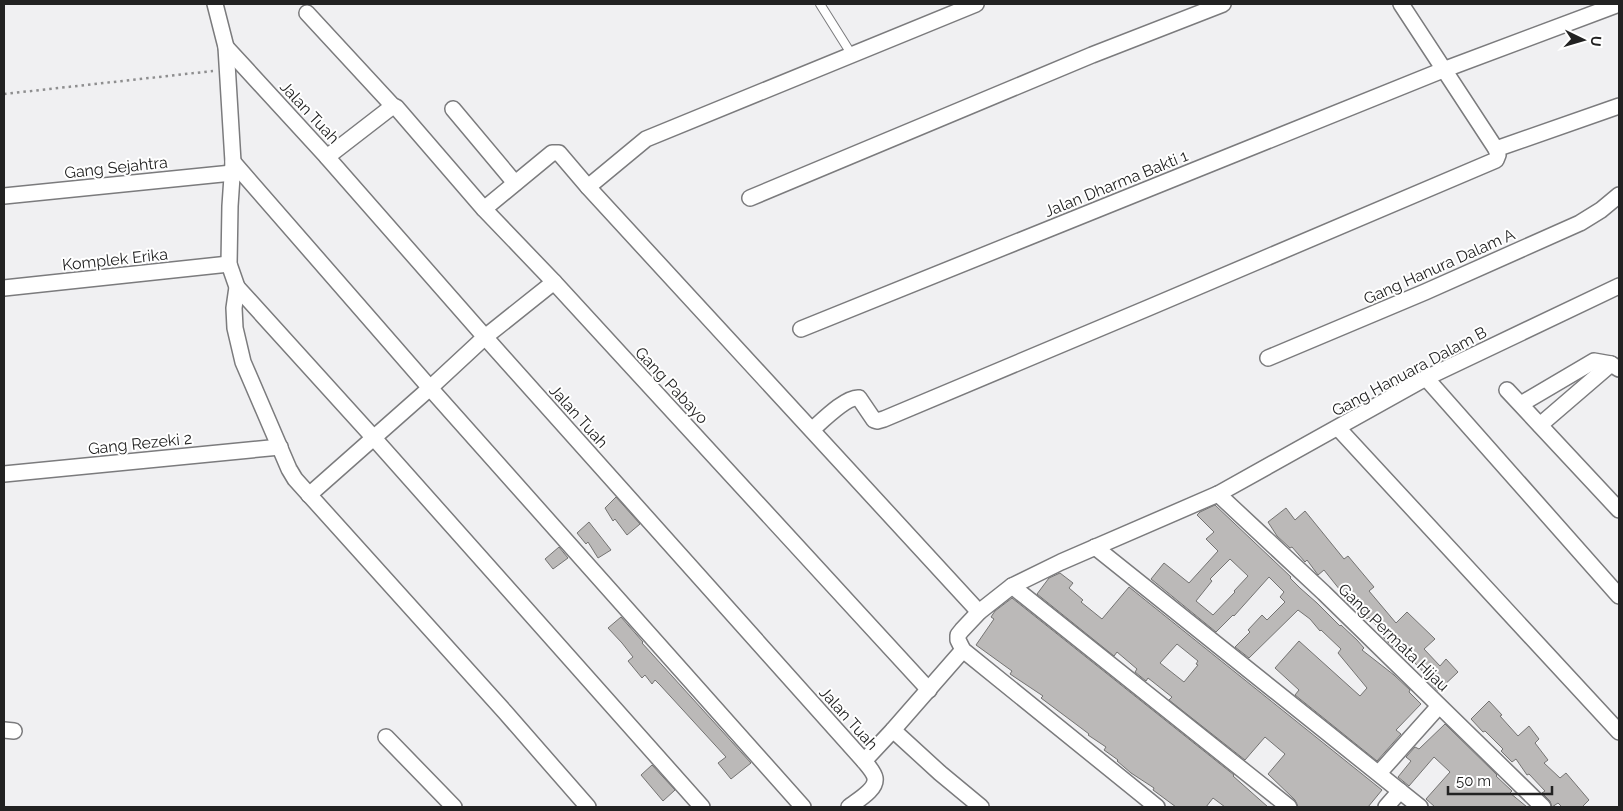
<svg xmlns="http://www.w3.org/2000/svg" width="1623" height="811" viewBox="0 0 1623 811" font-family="Raleway,sans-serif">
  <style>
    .building { fill: #bbb9b8; stroke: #747372; fill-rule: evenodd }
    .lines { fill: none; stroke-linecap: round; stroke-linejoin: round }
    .service-casing { stroke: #7b7b7d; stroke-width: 10 }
    .minor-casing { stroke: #7b7b7d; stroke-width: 18 }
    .path { stroke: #8e8e8f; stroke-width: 2.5; stroke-dasharray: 2.5 4; stroke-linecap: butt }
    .service { stroke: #fff; stroke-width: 8 }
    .minor { stroke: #fff; stroke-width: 15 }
    .labels { text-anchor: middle; stroke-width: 4; stroke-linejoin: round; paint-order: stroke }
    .street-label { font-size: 16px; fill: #222; stroke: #fff }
  </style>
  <rect width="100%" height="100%" fill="#f0f0f2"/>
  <g class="building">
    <polygon points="616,497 640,524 627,535 615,519 613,521 605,508"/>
    <path d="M1215,505L1291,577L1290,578L1300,588L1317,603L1340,626L1341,625L1357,640L1364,648L1362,650L1394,675L1410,690L1409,692L1421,704L1396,730L1401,734L1377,761L1295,695L1299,690L1275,668L1299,641L1360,696L1367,688L1338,653L1341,649L1321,630L1320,631L1310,619L1298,610L1249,658L1235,647L1250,632L1248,630L1262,615L1267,620L1285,602L1280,597L1284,592L1269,577L1234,616L1233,615L1216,632L1151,579L1164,563L1189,583L1218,551L1206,539L1214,532L1197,515L1200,512ZM1230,559L1248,576L1234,591L1235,592L1213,615L1196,601L1212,581L1210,579Z"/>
    <polygon points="1286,508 1295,520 1305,511 1344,559 1348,556 1374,587 1369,591 1396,623 1407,612 1435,639 1424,649 1440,666 1446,659 1458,672 1438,691 1427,679 1428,677 1413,661 1412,662 1397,647 1395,649 1383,637 1385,635 1369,617 1367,619 1354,604 1352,605 1324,570 1318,575 1307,560 1305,562 1292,547 1290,548 1277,536 1268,522"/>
    <polygon points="589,522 611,550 598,558 588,542 586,544 577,533"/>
    <polygon points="559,547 568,558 553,569 545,559"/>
    <path d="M1060,573L1073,583L1069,588L1083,600L1081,602L1102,619L1129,587L1382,790L1368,807H1298L1295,800L1268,774L1285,754L1265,737L1245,760L1169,700L1172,697L1148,678L1146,681L1135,672L1137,669L1117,652L1114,656L1037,594L1049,578ZM1177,644L1198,661L1196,664L1198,665L1184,682L1160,663Z"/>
    <polygon points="1012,598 1234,775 1233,776 1268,807 1225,807 1213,798 1206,807 1176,807 1153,790 1154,788 1131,773 1117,761 1118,760 1104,750 1106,747 1088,735 1089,734 1041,698 1043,696 1010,674 1012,671 976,645 994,619 991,617 995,611"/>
    <polygon points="621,617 643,642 642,643 751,763 731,779 718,763 726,757 660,685 655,680 652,684 645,675 642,678 628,661 633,657 622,643 608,628"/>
    <polygon points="1489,701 1502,715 1500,716 1518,736 1529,726 1539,739 1535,743 1548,760 1544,763 1560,778 1566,773 1589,800 1582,807 1562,807 1558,803 1552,807 1550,801 1542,793 1545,791 1529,774 1527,775 1516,759 1512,762 1501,751 1503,749 1485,731 1483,732 1471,719"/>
    <polygon points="1445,724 1497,775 1496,776 1512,791 1510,793 1527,807 1435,807 1426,799 1450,772 1434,757 1409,786 1398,777 1411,761 1406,757 1415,747 1419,749"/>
    <polygon points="652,765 675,790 663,801 641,775"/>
  </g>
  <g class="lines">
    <defs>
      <polyline id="service" points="820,4 852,55"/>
      <g id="minor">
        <polyline points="215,4 226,47 233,162 230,206 229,264 237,287 234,308 235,328 243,362 289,469 295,479 505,712 588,807"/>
        <polyline points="307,13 393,106"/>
        <path d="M226,47L327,157L485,337L864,761C868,766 874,772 875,778C877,790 856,801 849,807"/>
        <polyline points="453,109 515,183"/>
        <polyline points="1496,149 1619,106"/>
        <polyline points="327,157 393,106 396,107 484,209 554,282 929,690"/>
        <polyline points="233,162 430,388 803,807"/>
        <polyline points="588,187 979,612"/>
        <polyline points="4,196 232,173"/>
        <polyline points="750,198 1092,55 1223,4"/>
        <polyline points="484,209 552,153 559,153 588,187 646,139 976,4"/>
        <polyline points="237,287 373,437 702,807"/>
        <polyline points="4,288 229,264"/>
        <polyline points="801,329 1443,70 1619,4"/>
        <polyline points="1268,358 1425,292 1580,223 1601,210 1619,195"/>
        <polyline points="1426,378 1619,596"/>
        <polyline points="1507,390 1619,510"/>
        <polyline points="1521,404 1594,361 1611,364 1619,369"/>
        <polyline points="1540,425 1611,364"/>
        <polyline points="1338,428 1619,732"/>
        <path d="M813,429C822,421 847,396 859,398L874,420L877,421L884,419L1148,308L1496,160L1498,155L1496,149L1401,4"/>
        <polyline points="4,474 280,447"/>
        <polyline points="1218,494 1324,593 1543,807"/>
        <polyline points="309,495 430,388 485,337 554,282"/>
        <polyline points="1095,547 1420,807"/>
        <polyline points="1012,586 1289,807"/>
        <polyline points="4,730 14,731"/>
        <polyline points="893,730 940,773 981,807"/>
        <polyline points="386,737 454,807"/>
        <polyline points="864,761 893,730 963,650"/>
        <polyline points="1379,773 1439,706"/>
        <polyline points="1157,807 963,650 958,640 958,635 962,630 979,612 1012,586 1061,562 1218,494 1426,378 1619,286"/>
        <polyline points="1386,807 1400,791"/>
      </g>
    </defs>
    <use href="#service" class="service-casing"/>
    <use href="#minor" class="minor-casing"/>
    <polyline class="path" points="4,94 213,71"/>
    <use href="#service" class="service"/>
    <use href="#minor" class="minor"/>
  </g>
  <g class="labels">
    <g class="street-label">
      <text transform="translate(310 112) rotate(47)" y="6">Jalan Tuah</text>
      <text transform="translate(116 167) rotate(-6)" y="6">Gang Sejahtra</text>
      <text transform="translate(1116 183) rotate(-22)" y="6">Jalan Dharma Bakti 1</text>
      <text transform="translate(115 259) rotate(-6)" y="6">Komplek Erika</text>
      <text transform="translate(1439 266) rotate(-24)" y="6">Gang Hanura Dalam A</text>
      <text transform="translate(1409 371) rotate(-28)" y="6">Gang Hanuara Dalam B</text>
      <text transform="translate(672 385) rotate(47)" y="6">Gang Pabayo</text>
      <text transform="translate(579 416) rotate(48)" y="6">Jalan Tuah</text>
      <text transform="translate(140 443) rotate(-6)" y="6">Gang Rezeki 2</text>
      <text transform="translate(1394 637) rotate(44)" y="6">Gang Permata Hijau</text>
      <text transform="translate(849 718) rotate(48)" y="6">Jalan Tuah</text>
    </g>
  </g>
  <rect width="1623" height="811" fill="none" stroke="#222222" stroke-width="10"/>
  <g transform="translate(1583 40) rotate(95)" stroke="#ffffff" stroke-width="4" paint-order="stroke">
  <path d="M0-4L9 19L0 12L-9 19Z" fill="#222222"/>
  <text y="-8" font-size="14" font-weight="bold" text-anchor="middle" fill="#222222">U</text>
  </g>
  <path d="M1448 786v8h104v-8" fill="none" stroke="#222222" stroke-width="2.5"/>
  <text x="1456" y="786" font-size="15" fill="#222222" stroke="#ffffff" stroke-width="4" paint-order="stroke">50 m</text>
</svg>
